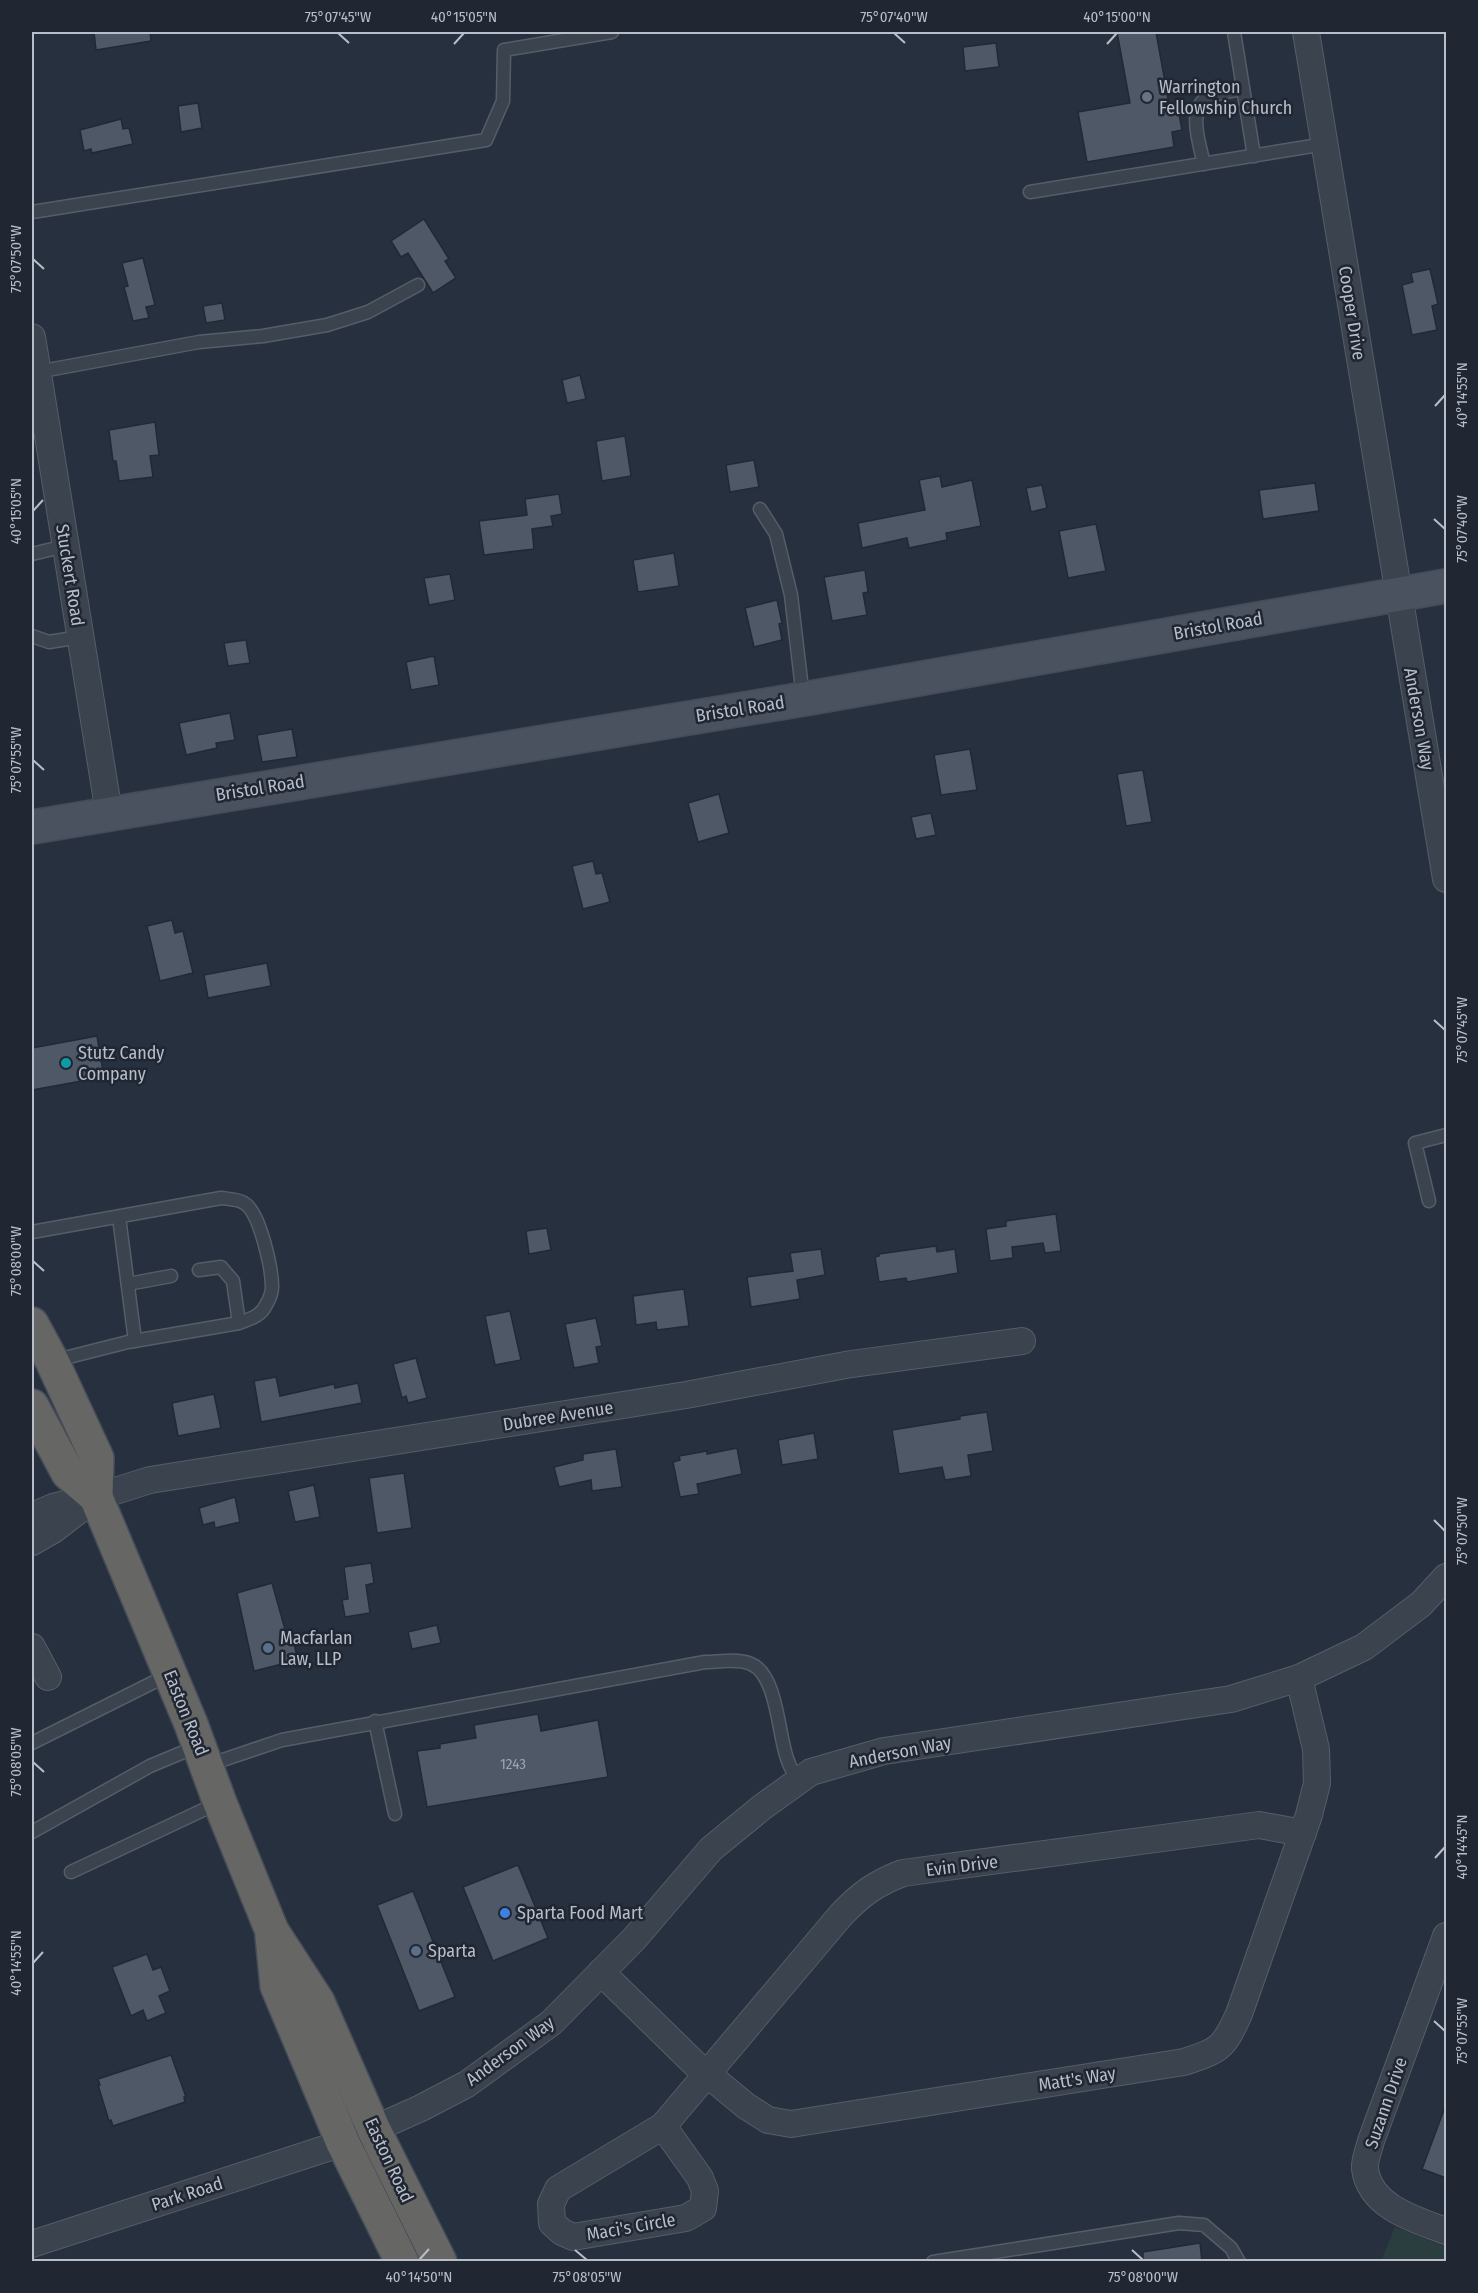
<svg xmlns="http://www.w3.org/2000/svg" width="1478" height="2293" viewBox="0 0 1478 2293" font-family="'Fira Sans Condensed',sans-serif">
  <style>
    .green { fill: #2a3e40 }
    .building { fill: #4e5867; stroke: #222935; stroke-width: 1.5 }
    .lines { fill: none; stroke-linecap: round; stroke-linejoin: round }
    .service-casing { stroke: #565d69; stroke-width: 15 }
    .minor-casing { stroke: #565d69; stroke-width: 28 }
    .secondary-casing { stroke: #454b57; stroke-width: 36 }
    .trunk-casing { stroke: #464d59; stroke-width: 36 }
    .service { stroke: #3b434e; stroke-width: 12 }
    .minor { stroke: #3b434e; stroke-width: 26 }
    .secondary { stroke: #4a5260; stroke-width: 33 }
    .trunk { stroke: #666664; stroke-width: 33 }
    .ticks { fill: none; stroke: #b8bec9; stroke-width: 2 }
    .worship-dot { fill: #6b7280; stroke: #202733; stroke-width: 2 }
    .culture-dot { fill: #0f9aa8; stroke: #202733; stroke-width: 2 }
    .service-dot { fill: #5c6f8a; stroke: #202733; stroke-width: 2 }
    .shop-dot { fill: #3f7fe0; stroke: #202733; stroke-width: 2 }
    .labels { text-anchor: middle; stroke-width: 5; stroke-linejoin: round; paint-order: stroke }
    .number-label { font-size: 15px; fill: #9ea4b0 }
    .poi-label { font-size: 18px; fill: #b8bec9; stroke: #202733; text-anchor: start }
    .street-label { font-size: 18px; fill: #b8bec9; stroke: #202733 }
    .neatline { fill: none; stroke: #b8bec9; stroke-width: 2 }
    .ticks-label { font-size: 15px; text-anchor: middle; fill: #b8bec9 }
  </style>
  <rect width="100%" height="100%" fill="#27303e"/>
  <polygon class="green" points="1395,2227 1446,2247 1446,2261 1381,2261"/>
  <g class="building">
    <polygon points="94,32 150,32 151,41 96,50"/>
    <polygon points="1117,32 1156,32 1171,115 1179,113 1182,130 1172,132 1174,147 1087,162 1078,112 1130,103"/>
    <polygon points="996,43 999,67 965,71 963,47"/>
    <polygon points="198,103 202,128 181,132 178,106"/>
    <polygon points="121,119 123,129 129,128 133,144 92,153 91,149 84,151 80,130"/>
    <polygon points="424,219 449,259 445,261 456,278 433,293 408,253 401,257 391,241"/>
    <polygon points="143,258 155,305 146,307 149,318 133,321 124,287 128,286 122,263"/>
    <polygon points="1430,269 1438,304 1432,306 1437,330 1412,335 1402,285 1413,282 1411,273"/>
    <polygon points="222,303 225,320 206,323 203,306"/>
    <polygon points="580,375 586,399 567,403 562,380"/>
    <polygon points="155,422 159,455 150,456 153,477 119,481 116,461 113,461 109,430"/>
    <polygon points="625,436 631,476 602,481 596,441"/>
    <polygon points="754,460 759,487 730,492 726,465"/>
    <polygon points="940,476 942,487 972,480 981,526 946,533 947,540 909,548 907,538 862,548 858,523 925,510 919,480"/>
    <polygon points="1315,483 1319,511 1263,519 1259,490"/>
    <polygon points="1042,485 1047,508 1031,512 1026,488"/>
    <polygon points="559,494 562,514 551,516 553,526 532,529 534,549 484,555 479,521 527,515 525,499"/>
    <polygon points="1096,524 1106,571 1068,578 1059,531"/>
    <polygon points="674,553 679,586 638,592 633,560"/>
    <polygon points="865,570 868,592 863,593 867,615 832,621 824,577"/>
    <polygon points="450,574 455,600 429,605 424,578"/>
    <polygon points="777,600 782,623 779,624 782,640 754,647 745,608"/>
    <polygon points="246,640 250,663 228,666 224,643"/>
    <polygon points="434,656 439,685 411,690 406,662"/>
    <polygon points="230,713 235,740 216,743 217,748 186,755 179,723"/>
    <polygon points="292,729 297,757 262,762 257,735"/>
    <polygon points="970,749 977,790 941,795 934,755"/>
    <polygon points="1143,770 1152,822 1126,826 1117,774"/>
    <polygon points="719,794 729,833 698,842 688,803"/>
    <polygon points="931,813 936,835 916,839 911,817"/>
    <polygon points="593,861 596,874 602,873 610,902 583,909 572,866"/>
    <polygon points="172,920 175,933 183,931 193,973 160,981 147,926"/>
    <polygon points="267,963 271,986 208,998 204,975"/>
    <polygon points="97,1036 104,1077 32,1090 32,1048"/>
    <polygon points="1056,1214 1061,1251 1045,1253 1043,1243 1012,1247 1013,1258 990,1261 986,1229 1006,1226 1006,1221"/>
    <polygon points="547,1228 551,1250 529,1254 526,1231"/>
    <polygon points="936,1246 937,1252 955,1249 958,1273 907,1282 906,1278 879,1282 875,1257 879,1256 879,1254"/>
    <polygon points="821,1249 825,1275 797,1280 800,1299 751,1307 747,1277 793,1271 790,1253"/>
    <polygon points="684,1289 689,1326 657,1330 656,1322 636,1325 633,1296"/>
    <polygon points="510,1311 521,1360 495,1365 485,1316"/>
    <polygon points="596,1318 602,1346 596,1347 599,1363 574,1368 565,1324"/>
    <polygon points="416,1358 427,1398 408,1403 406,1396 402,1398 393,1364"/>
    <polygon points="276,1377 280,1396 334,1384 335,1388 358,1383 362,1403 261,1422 254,1381"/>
    <polygon points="214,1394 221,1428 178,1436 172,1403"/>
    <polygon points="987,1412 993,1451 968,1455 971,1476 945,1480 942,1467 899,1474 892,1430 960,1419 960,1416"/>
    <polygon points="814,1433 818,1459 782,1465 778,1440"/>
    <polygon points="737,1448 742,1474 697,1484 699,1494 680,1497 673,1462 680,1460 679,1456 707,1451 707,1454"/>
    <polygon points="616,1449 622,1487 592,1491 591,1480 559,1487 554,1467 583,1460 583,1454"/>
    <polygon points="404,1473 412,1528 377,1533 369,1478"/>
    <polygon points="314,1485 320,1517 295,1522 288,1491"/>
    <polygon points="235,1497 240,1522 215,1528 214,1522 203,1525 199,1508"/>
    <polygon points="371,1563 374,1583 366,1585 370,1613 345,1617 342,1600 348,1599 344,1567"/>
    <polygon points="272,1583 286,1633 291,1632 298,1660 254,1671 237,1593"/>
    <polygon points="437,1625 441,1643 412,1649 408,1632"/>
    <polygon points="538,1714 541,1731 598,1720 608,1777 427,1807 417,1751 440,1748 440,1744 476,1738 474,1725"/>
    <polygon points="518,1865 548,1938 493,1961 463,1887"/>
    <polygon points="413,1891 455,1997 419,2011 377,1905"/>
    <polygon points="147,1954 153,1970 161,1967 170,1991 159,1996 166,2013 147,2021 143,2010 131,2016 112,1967"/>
    <polygon points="171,2055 186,2097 184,2097 185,2102 113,2126 111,2120 109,2121 98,2085 100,2085 98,2079"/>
    <polygon points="1445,2107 1446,2107 1446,2178 1422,2169"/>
    <polygon points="1200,2243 1202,2262 1143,2262 1143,2252"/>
  </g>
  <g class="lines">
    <defs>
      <g id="service">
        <polyline points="1234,32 1254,156"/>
        <path d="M1204,164C1200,146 1187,109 1207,98C1217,92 1232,91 1243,89"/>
        <polyline points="1030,192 1325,144"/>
        <polyline points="32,212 486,140 503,101 504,50 612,32"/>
        <polyline points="37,372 199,342 263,336 327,325 368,312 418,285"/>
        <polyline points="760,509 776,534 791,595 803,698"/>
        <polyline points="32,554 65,546"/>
        <polyline points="32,636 49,642 80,637"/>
        <polyline points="1429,1201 1415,1143 1446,1135"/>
        <polyline points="119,1217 135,1341"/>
        <path d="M32,1232L221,1198C228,1199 238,1199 244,1203C260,1212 272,1269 272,1287C272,1292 269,1300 266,1305C261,1316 250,1319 239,1323L128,1342L53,1361"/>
        <polyline points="199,1270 221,1267 233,1281 239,1323"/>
        <polyline points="128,1284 171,1276"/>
        <polyline points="375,1721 395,1814"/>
        <polyline points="32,1743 170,1674"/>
        <path d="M208,1765L282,1740L705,1662C718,1662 738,1658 751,1664C778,1675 778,1737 788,1761C790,1768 795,1775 799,1781"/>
        <polyline points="32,1832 150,1766 198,1746"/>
        <polyline points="71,1872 218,1803"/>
        <polyline points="933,2262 1179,2223 1204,2225 1231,2248 1239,2262"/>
      </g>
      <g id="minor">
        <polyline points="1306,32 1446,879"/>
        <polyline points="32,337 109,813"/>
        <polyline points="32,1516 53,1507 96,1497 150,1480 686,1395 851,1364 1022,1341"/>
        <polyline points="32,1542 53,1530 91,1501"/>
        <polyline points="32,1647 48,1677"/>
        <path d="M1446,1936L1371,2141C1369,2149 1364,2161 1365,2169C1370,2207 1416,2220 1446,2231"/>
        <path d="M601,1972L694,2063L746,2106L768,2120L791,2124L1184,2062C1220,2050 1223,2049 1239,2014L1309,1815L1317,1783L1316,1749L1299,1678"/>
        <path d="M663,2126L700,2178L705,2191L703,2208L686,2218L573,2237L562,2232L552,2223L551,2204L558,2189L663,2126L841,1915C861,1894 876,1883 903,1873L1259,1825L1303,1833"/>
        <polyline points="32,2244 343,2143 421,2108 467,2084 551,2023 634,1939 711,1849 761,1808 811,1772 884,1751 1231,1699 1299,1678 1364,1647 1421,1604 1446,1577"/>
      </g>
      <polyline id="secondary" points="32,827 810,698 1446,586"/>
      <g id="trunk">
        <polyline points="32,1324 52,1361 97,1458 96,1497 191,1724 220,1803 272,1931 318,2002 374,2130 440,2262"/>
        <polyline points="32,1406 68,1473 96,1497"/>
        <polyline points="272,1936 277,1986 343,2143 402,2262"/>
      </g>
    </defs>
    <use href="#service" class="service-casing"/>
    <use href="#minor" class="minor-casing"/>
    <use href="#secondary" class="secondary-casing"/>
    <use href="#trunk" class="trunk-casing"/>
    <use href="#service" class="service"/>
    <use href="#minor" class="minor"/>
    <use href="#secondary" class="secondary"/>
    <use href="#trunk" class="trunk"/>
  </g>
  <path class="ticks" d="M338,33L349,43M894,33L905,43M454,44L464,33M1107,44L1117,33M33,259L44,269M1435,406L1445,395M33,511L43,500M1434,519L1445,529M33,760L44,770M1434,1020L1445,1030M33,1261L44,1271M1434,1520L1445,1531M33,1762L44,1772M1435,1858L1445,1847M33,1963L43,1952M1434,2021L1445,2031M575,2250L587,2260M1132,2250L1143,2260M419,2260L429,2249"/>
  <circle class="worship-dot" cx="1147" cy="97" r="6"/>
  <circle class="culture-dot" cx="66" cy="1063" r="6"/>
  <g class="service-dot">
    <circle cx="268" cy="1648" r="6"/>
    <circle cx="416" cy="1951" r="6"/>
  </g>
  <circle class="shop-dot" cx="505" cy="1913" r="6"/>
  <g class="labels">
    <g class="number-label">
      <text x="513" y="1769">1243</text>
    </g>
    <g class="poi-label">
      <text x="1159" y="93">Warrington<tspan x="1159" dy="21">Fellowship Church</tspan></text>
      <text x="78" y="1059">Stutz Candy<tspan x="78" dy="21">Company</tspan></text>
      <text x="280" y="1644">Macfarlan<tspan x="280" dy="21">Law, LLP</tspan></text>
      <text x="517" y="1919">Sparta Food Mart</text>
      <text x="428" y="1957">Sparta</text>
    </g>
    <g class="street-label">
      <text transform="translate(1352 313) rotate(81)" y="6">Cooper Drive</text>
      <text transform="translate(70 575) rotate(81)" y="6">Stuckert Road</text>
      <text transform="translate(1218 626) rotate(-10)" y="6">Bristol Road</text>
      <text transform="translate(740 709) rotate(-9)" y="6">Bristol Road</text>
      <text transform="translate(1419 719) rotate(80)" y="6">Anderson Way</text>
      <text transform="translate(260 788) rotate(-9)" y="6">Bristol Road</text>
      <text transform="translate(558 1416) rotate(-9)" y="6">Dubree Avenue</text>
      <text transform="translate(186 1713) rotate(68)" y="6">Easton Road</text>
      <text transform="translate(900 1752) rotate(-11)" y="6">Anderson Way</text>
      <text transform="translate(962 1866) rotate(-7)" y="6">Evin Drive</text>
      <text transform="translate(510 2051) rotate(-36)" y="6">Anderson Way</text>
      <text transform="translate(1077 2079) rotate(-9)" y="6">Matt's Way</text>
      <text transform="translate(1386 2103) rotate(-71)" y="6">Suzann Drive</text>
      <text transform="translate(389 2160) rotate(65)" y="6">Easton Road</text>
      <text transform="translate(187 2194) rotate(-18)" y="6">Park Road</text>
      <text transform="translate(631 2227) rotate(-10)" y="6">Maci's Circle</text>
    </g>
  </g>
  <rect width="1478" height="2293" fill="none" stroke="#202733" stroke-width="66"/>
  <rect x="33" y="33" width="1412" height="2227" class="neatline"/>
  <g class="ticks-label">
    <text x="338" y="22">75°07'45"W</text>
    <text x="464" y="22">40°15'05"N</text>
    <text x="894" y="22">75°07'40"W</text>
    <text x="1117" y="22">40°15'00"N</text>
    <text transform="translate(16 259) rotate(-90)" y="5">75°07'50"W</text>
    <text transform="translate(1462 395) rotate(-90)" y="5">40°14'55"N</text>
    <text transform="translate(16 511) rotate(-90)" y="5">40°15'05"N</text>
    <text transform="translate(1462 529) rotate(-90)" y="5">75°07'40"W</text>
    <text transform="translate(16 760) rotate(-90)" y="5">75°07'55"W</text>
    <text transform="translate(1462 1030) rotate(-90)" y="5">75°07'45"W</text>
    <text transform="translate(16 1261) rotate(-90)" y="5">75°08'00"W</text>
    <text transform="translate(1462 1531) rotate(-90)" y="5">75°07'50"W</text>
    <text transform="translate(16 1762) rotate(-90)" y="5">75°08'05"W</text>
    <text transform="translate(1462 1847) rotate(-90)" y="5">40°14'45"N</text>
    <text transform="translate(16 1963) rotate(-90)" y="5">40°14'55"N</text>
    <text transform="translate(1462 2031) rotate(-90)" y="5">75°07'55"W</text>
    <text x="419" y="2282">40°14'50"N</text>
    <text x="587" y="2282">75°08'05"W</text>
    <text x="1143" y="2282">75°08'00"W</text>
  </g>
</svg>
